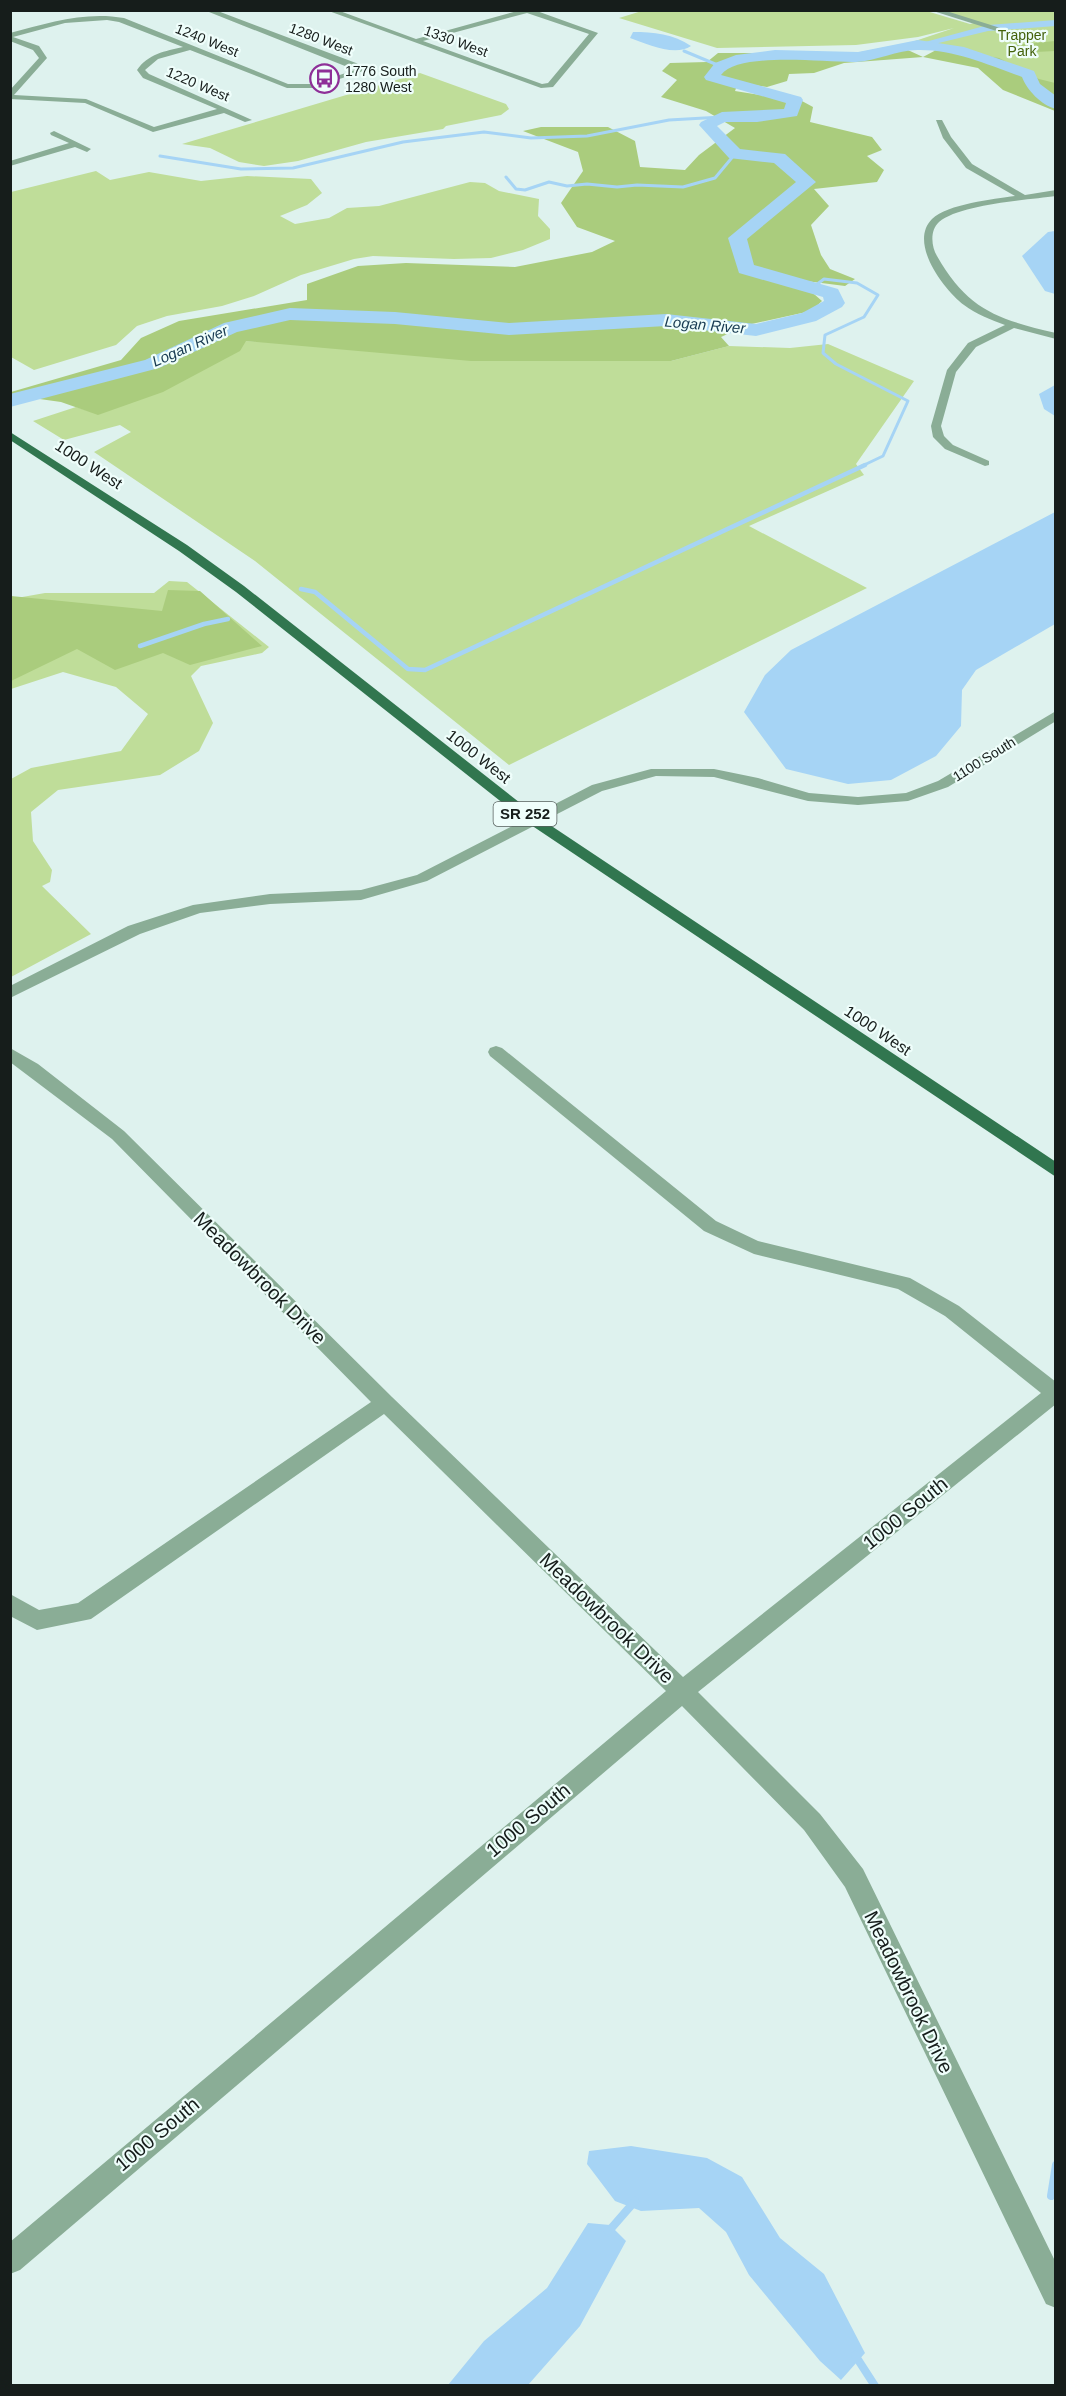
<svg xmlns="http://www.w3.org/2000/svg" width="1066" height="2396" viewBox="0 0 1066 2396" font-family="Arial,sans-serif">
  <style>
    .green { fill: #bfdd99 }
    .forest { fill: #aacc7d }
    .water { fill: #a6d4f5 }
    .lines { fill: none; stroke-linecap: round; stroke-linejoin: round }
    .stream-far2 { stroke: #a6d4f5; stroke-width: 3 }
    .stream-far1 { stroke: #a6d4f5; stroke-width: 4.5 }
    .stream { stroke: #a6d4f5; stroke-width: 8 }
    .canal { fill: #a6d4f5; fill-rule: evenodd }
    .river { fill: #a6d4f5; fill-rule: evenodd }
    .minor { fill: #8aad96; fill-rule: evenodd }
    .major { fill: #31764f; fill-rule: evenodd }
    .labels { text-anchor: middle; stroke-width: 4.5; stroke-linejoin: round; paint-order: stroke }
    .far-park-label { font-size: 14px; fill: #44620b; stroke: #effefb }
    .far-street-label { font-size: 14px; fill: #161d1b; stroke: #effefb }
    .far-poi-label { font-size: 14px; fill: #161d1b; stroke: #effefb; text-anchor: start }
    .far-water-label { font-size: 15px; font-style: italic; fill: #183b52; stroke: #effefb }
    .shield { fill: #effefb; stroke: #57605e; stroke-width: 1.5 }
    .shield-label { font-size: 15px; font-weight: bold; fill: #161d1b }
    .street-label { font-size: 16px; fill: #161d1b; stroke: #effefb }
    .near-street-label { font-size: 20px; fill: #161d1b; stroke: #effefb }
  </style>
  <rect width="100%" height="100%" fill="#def2ee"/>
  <g class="green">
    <polygon points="645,10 923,10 970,24 978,22 941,11 1055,11 1055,86 909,43 954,28 918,37 856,45 717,48 619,18"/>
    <polygon points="420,73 506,104 509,109 501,115 446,126 443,129 366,142 298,161 264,166 239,162 210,148 182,144"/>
    <polygon points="96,171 110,180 149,172 201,181 247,176 311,179 322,193 307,205 280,216 295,224 329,218 347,208 379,206 470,182 485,183 499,191 539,199 538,216 550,229 550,239 523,250 491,258 454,259 373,256 354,259 301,275 254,296 222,306 167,316 137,326 116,345 34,370 11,357 11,192"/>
    <polygon points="245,341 671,361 729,346 790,348 828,344 914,381 856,464 864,475 749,526 867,588 509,765 255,561 94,452 131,432 120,425 64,440 33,421 76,407 98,414"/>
    <polygon points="169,581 187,582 269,647 262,653 201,666 191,676 213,723 199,751 160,775 58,790 31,812 33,841 52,870 50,882 42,886 91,934 11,977 11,779 31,768 121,751 148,714 116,687 63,672 11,689 11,599 45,593 154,593"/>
  </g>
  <g class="forest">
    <polygon points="1055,41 1055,51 1016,53 1013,45"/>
    <polygon points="897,45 923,57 938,49 999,58 1039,79 1055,83 1055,111 1003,90 978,68 923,57 844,63 814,73 789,74 787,81 767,87 738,83 735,91 760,95 789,94 813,107 810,122 872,137 882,150 867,156 884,170 877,182 814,189 829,206 811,225 821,255 830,269 855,279 845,286 798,280 822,301 811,311 747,325 721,337 729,346 671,361 471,361 246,341 240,351 163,392 98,415 61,402 11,395 11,392 121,360 141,338 179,321 307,300 307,284 358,266 406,263 515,267 592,252 615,241 577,227 561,203 583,171 578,152 523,131 541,127 608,127 635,141 640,167 685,170 699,155 735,128 706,111 661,97 677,80 662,71 670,63 707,62 718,53 856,53"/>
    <polygon points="168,590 200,591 262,646 190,665 163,653 115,670 77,649 11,681 11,596 162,611"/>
  </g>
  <g class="water">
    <path d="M633,32C653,32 674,34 691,46C675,57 647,44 630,38Z"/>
    <polygon points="1055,231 1056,231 1055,294 1045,291 1022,256 1048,232"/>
    <polygon points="1055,385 1055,416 1044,409 1039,394"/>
    <polygon points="1055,512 1055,624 976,670 962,690 961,726 936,756 891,780 848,784 786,769 744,712 765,675 791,650"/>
    <polygon points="631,2146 707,2158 742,2177 780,2238 824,2274 865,2353 841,2380 820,2361 749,2275 726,2232 699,2208 641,2211 615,2201 587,2164 589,2151"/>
    <polygon points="588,2223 610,2225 626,2241 580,2326 528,2385 448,2385 484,2341 547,2288"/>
  </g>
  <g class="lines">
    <g class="stream-far2">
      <polyline points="684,51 720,66"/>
      <polyline points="160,156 241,169 293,168 403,142 484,132 531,138 587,136 669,120 722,117"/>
      <polyline points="506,177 516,189 525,190 549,182 567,186 587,184 617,187 637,185 683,187 715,178 735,154"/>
      <polyline points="812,288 824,279 857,283 878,295 864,317 825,335 823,353 836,364 908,401 883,456 862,466"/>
    </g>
    <g class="stream-far1">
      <polyline points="301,589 315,592 408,669 425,670 865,465"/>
      <polyline points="140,646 204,624 228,619"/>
    </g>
    <g class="stream">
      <polyline points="1051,2196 1056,2165"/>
      <polyline points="608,2232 635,2201"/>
      <polyline points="855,2355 875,2386"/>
    </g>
    <polygon class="canal" points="1056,20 1056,26 988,31 918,48 914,45 988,25"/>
    <path class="river" d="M918,40L964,47L1034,71L1040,84L1056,96V109C1041,105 1027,90 1022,77C989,65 955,50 920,50C899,49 877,61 856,62C827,63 739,51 721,75L801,97L803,100L797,116L757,122H725L717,126L740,149L785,154L816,182L747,239L754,265L838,289L845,303L842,307L816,321L756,336L666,326L509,335L395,324L290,320L237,332L159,368L10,407V394L145,360L224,323L290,308L395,312L509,323L666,314L756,324L802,313L824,301L823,297L739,273L728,238L796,182L774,163L729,158L699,125L701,122L722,112L784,109L786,103L706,80L704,77L715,63L736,55L775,50L858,52Z"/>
    <g class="minor">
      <path d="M204,10H215L356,63L362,66L363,71L313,88H287L190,50L158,59L145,70L149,74L252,120L245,122L224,113L153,132L85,103L10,99V90L39,58L33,50L10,41V33C48,23 85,11 124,18L288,84H312L355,70ZM107,20L119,22L183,47C165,51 148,54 137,70L143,78L217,109L154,127L86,99L14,95L47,58L39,46L13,37L65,23Z"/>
      <path d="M326,10H337L416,39L521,10H534L598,33L553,87L541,88ZM527,13L589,34L548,83L542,84L423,41Z"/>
      <polygon points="930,10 943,10 1010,31 1003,33"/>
      <path d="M936,120H942L951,137L972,164L1025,195L1056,190V196C1027,200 960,204 939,222C930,230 931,246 937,256C968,310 997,319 1056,333V339L1014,328L976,347L956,372L941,426L944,436L953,445L989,461V465L985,466L945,449L933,437L931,426L947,370L968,343L1005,325C991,320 976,314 964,305C944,290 908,243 932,219C948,204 993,199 1015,196L966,168L943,138Z"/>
      <polygon points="54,131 91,149 87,152 75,147 10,166 10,161 69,143 51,135 50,133"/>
      <polygon points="1056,711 1056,721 948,787 908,801 858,805 808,801 714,777 656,776 602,791 427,881 361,900 270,904 200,913 140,934 10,998 10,986 128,926 193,905 270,894 361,890 417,875 592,785 651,769 714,769 758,778 809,793 858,797 906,793 938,781"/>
      <polygon points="496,1046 502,1048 716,1221 758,1241 910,1278 959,1306 1056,1382 1056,1404 698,1692 820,1814 863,1869 1056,2263 1056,2308 1046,2304 845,1887 804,1830 682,1706 20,2270 10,2274 10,2242 666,1691 384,1414 91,1619 37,1630 10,1616 10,1594 39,1610 78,1603 371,1402 112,1139 10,1062 10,1048 38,1064 124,1131 392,1397 683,1677 1041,1393 945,1316 898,1289 754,1254 704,1231 490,1056 488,1052 490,1048"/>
    </g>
    <polygon class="major" points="10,432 187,545 244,586 538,817 1056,1162 1056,1177 528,823 236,592 179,551 10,440"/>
  </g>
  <defs>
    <symbol id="bus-ring" viewBox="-11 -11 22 22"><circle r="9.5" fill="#effefb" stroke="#8e2f98" stroke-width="1.5"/><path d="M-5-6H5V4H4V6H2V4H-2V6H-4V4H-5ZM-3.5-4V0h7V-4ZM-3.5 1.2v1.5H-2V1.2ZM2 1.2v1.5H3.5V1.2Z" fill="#8e2f98"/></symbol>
  </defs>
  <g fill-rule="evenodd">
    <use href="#bus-ring" x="308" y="62" width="33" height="33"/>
  </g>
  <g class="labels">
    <g class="far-park-label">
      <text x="1022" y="40">Trapper<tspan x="1022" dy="16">Park</tspan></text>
    </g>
    <g class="far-street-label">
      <text transform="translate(321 39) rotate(21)" y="5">1280 West</text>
      <text transform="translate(207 40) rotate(22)" y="5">1240 West</text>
      <text transform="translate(456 41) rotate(20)" y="5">1330 West</text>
      <text transform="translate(198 84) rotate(23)" y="5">1220 West</text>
      <text transform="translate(984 759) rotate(-32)" y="5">1100 South</text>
    </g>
    <g class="far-poi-label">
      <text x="345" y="76">1776 South<tspan x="345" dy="16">1280 West</tspan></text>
    </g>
    <g class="far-water-label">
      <text transform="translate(705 325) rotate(5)" y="5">Logan River</text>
      <text transform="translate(190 346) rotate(-24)" y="5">Logan River</text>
    </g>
    <rect class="shield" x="493.5" y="802" width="63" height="24" rx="4.5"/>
    <g class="shield-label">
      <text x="525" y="819">SR 252</text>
    </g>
    <g class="street-label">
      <text transform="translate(89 464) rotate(33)" y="6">1000 West</text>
      <text transform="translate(479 756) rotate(38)" y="6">1000 West</text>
      <text transform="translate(878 1030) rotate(34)" y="6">1000 West</text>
    </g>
    <g class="near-street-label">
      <text transform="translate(260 1278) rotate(45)" y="7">Meadowbrook Drive</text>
      <text transform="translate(905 1513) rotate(-39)" y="7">1000 South</text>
      <text transform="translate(607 1618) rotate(44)" y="7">Meadowbrook Drive</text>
      <text transform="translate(528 1820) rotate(-40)" y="7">1000 South</text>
      <text transform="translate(909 1992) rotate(64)" y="7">Meadowbrook Drive</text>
      <text transform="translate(157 2134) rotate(-40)" y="7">1000 South</text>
    </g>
  </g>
  <rect width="1066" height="2396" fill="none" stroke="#161d1b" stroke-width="24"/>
</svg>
